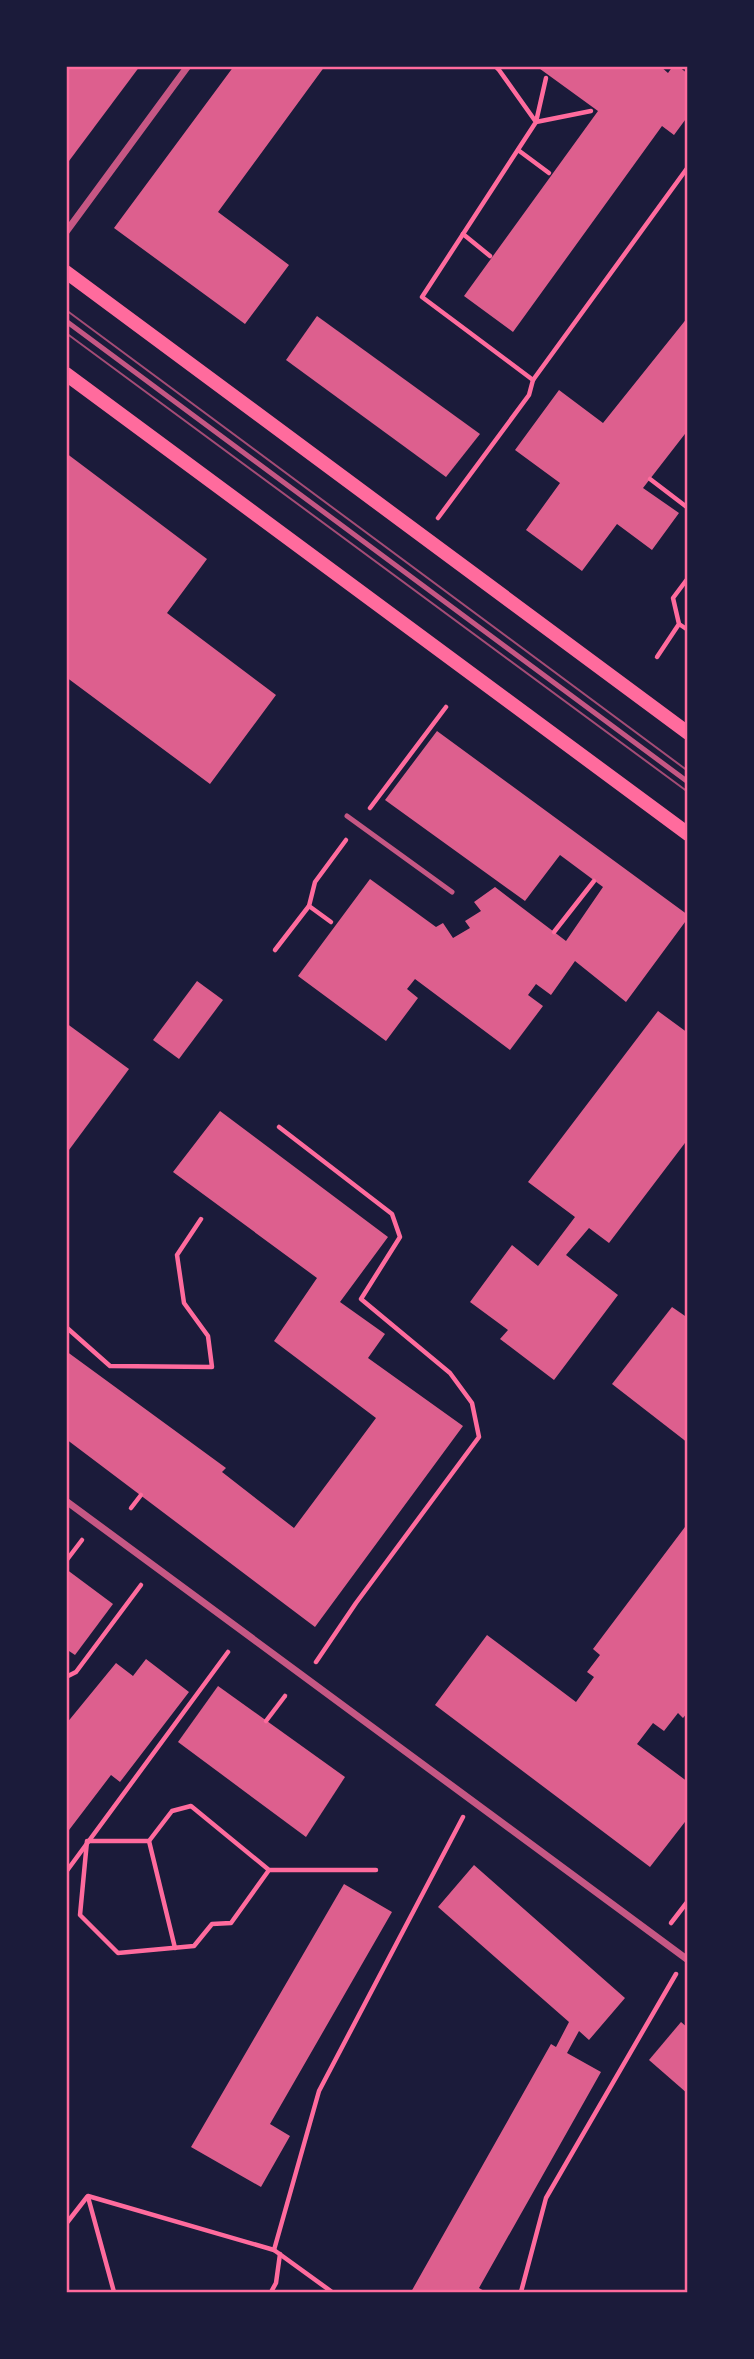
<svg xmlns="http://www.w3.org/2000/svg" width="754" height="2359" viewBox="0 0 754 2359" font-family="'PT Sans Narrow',sans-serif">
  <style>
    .building { fill: #dd5f8e }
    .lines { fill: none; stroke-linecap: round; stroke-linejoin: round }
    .path { stroke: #ff6b9d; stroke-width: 4.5 }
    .service { stroke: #c65784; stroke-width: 5 }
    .minor { stroke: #c65784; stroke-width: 7 }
    .secondary { stroke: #ff6b9d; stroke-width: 14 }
    .tram { stroke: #a44b75; stroke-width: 2 }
    .neatline { fill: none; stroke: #ff6b9d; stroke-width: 2.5 }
  </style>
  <rect width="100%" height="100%" fill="#1b1b3a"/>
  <g class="building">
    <polygon points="66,66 140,66 66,165"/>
    <polygon points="234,66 325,66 218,212 289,265 245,324 114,228"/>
    <polygon points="536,66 660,66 668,73 673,66 678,66 688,74 688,116 674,135 662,126 513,332 464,296 598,111"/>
    <polygon points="317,316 480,434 446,477 286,360"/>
    <polygon points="688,317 688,430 643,488 679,513 652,550 617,524 582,571 526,530 560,483 515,450 559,390 603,423"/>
    <polygon points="66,453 207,559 167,613 276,695 210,784 66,677"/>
    <polygon points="437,731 688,915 688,918 626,1002 575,961 551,995 536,984 528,995 543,1006 510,1050 415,979 407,989 418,998 386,1041 298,976 370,879 436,927 443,923 453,938 470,928 465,921 481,911 474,902 495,887 566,941 603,887 560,855 525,901 385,800"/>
    <polygon points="197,981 223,1000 179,1059 153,1040"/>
    <polygon points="658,1011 688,1033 688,1139 609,1243 589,1228 566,1255 618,1295 554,1380 500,1339 508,1330 470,1302 512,1245 538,1266 575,1217 528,1182"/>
    <polygon points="66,1023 129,1069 66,1154"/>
    <polygon points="220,1111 388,1237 340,1302 385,1334 368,1358 463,1426 315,1627 66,1439 66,1351 226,1468 222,1472 294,1528 376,1418 274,1341 317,1278 173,1172"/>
    <polygon points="672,1307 688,1318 688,1443 612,1384"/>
    <polygon points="688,1523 688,1712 683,1718 678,1713 664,1731 653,1723 637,1744 688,1782 688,1818 650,1867 435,1705 487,1635 576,1702 594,1677 587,1672 600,1655 593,1649"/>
    <polygon points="66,1569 113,1604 75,1655 66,1649"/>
    <polygon points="146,1659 189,1692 120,1782 111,1775 66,1834 66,1724 116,1663 133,1676"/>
    <polygon points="218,1686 345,1777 306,1837 178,1742"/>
    <polygon points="474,1865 625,1998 589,2040 579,2031 567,2053 601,2072 479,2288 486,2292 411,2292 551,2044 556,2047 569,2022 438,1907"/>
    <polygon points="344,1884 392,1912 270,2124 290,2136 261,2187 191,2147"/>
    <polygon points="681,2022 688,2028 688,2094 649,2060"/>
  </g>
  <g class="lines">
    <g class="path">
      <polyline points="495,66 499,70 536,122 422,297 533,380"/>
      <polyline points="546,78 536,122 591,111"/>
      <polyline points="518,150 549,173"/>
      <polyline points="463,234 490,256"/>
      <polyline points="650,479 688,508"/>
      <polyline points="438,518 529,395 533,380 688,167"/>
      <polyline points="679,624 688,630"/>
      <polyline points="657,657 679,624 673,598 688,578"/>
      <polyline points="370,808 446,707"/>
      <polyline points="331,922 309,906 315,882 346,840"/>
      <polyline points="554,932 594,881"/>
      <polyline points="275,950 309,906"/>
      <polyline points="279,1127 392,1214 400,1237 361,1299 450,1373 472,1403 479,1437 356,1603 316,1662"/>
      <polyline points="66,1327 110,1366 212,1367 208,1336 184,1303 177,1255 201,1219"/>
      <polyline points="131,1508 141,1495"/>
      <polyline points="66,1561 82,1540"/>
      <polyline points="66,1677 76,1672 141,1585"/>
      <polyline points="266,1721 285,1696"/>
      <polyline points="149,1841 175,1948"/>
      <polyline points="269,1870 191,1806 172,1811 149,1841 87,1841 80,1915 118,1953 194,1946 212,1924 231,1923 269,1870 376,1870"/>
      <polyline points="66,1872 228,1652"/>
      <polyline points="671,1923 688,1901"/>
      <polyline points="88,2196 274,2250 332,2292"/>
      <polyline points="88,2197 114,2292"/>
      <polyline points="66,2224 87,2197"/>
      <polyline points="274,2250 319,2091 463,1817"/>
      <polyline points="271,2292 276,2283 280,2254"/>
      <polyline points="521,2292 546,2198 676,1974"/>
    </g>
    <g class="service">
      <polyline points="66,321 688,782"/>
      <polyline points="347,816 452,892"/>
    </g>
    <g class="minor">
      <polyline points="66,232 188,66"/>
      <polyline points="66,1501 688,1960"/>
    </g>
    <g class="secondary">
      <polyline points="66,272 688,733"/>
      <polyline points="66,374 688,834"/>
    </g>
    <g class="tram">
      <polyline points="66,310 688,771"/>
      <polyline points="66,333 688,792"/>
    </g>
  </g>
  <rect width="754" height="2359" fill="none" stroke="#1b1b3a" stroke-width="136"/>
  <rect x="68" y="68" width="618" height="2223" class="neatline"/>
</svg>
